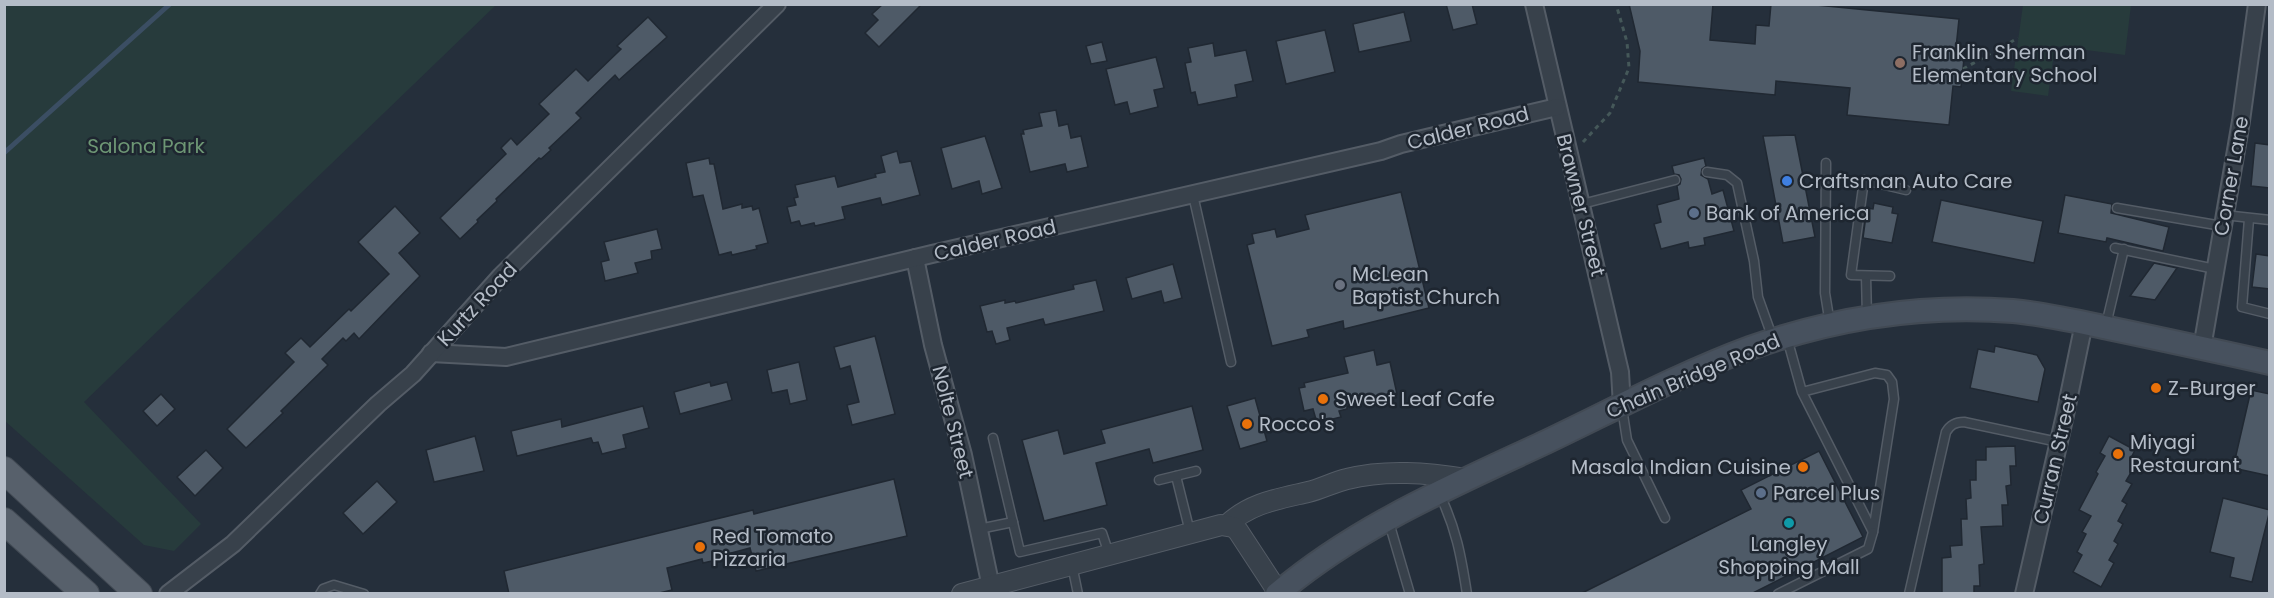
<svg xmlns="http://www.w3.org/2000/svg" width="2274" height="598" viewBox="0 0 2274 598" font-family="Poppins,sans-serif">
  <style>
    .green { fill: #273b3c }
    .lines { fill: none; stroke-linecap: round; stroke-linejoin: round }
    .stream { stroke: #3b4e63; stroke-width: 5 }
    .building { fill: #4e5a67; stroke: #202832; stroke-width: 1.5 }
    .service-casing { stroke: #545c66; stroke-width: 11 }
    .minor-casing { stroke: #545c66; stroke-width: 20 }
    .tertiary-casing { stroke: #545c66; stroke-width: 22 }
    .secondary-casing { stroke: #424a54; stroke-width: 26 }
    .primary-casing { stroke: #424a54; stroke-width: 28 }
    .path { stroke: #455859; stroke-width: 3; stroke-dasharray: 4.5 4.5; stroke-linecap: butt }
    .service { stroke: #38414b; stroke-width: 8 }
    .minor { stroke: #38414b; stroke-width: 16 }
    .tertiary { stroke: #38414b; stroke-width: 20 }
    .secondary { stroke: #47515e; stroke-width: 22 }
    .primary { stroke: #57606b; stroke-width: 26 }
    .education-dot { fill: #8d6e63; stroke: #1e2630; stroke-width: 2 }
    .shop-dot { fill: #3f7fe0; stroke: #1e2630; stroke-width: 2 }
    .service-dot { fill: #5c6f8a; stroke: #1e2630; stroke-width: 2 }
    .worship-dot { fill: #6b7280; stroke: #1e2630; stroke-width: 2 }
    .food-dot { fill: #e8710a; stroke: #1e2630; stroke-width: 2 }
    .culture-dot { fill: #0f9aa8; stroke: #1e2630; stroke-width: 2 }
    .labels { text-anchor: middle; stroke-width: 5; stroke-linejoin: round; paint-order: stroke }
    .poi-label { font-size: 20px; fill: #b4bcc7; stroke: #1e2630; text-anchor: start }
    .street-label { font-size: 20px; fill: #b4bcc7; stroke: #1e2630 }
    .park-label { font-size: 20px; fill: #6d9674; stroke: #1e2630 }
  </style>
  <rect width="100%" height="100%" fill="#252f3b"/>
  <g class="green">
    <polygon points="5,4 496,5 84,402 201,524 174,551 144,545 5,421"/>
    <polygon points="2023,5 2131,5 2125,55 2055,46 2048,96 2011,91"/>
  </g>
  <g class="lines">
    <polyline class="stream" points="4,153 170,4"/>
  </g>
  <g class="building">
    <polygon points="883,4 922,4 879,47 865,33 878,20 872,14"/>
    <polygon points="1446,4 1472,4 1477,24 1453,30"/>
    <polygon points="1629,4 1713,4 1710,40 1755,44 1756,25 1769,26 1771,4 1806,4 1959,19 1956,48 1965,49 1961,87 1953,86 1949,125 1847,115 1850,88 1776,81 1775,95 1638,82 1640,51"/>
    <polygon points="1404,12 1411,41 1359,52 1353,24"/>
    <polygon points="648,17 667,37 619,80 615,75 576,113 581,118 549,148 551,150 541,159 539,158 496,199 497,201 477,220 478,222 460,239 440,218 506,154 501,148 511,138 517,145 549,114 539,104 576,69 588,81 621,49 617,46"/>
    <polygon points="1325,30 1335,72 1286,84 1276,41"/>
    <polygon points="1102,42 1107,61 1091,64 1086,46"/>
    <polygon points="1213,43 1215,56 1246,50 1253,81 1235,85 1237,97 1198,105 1195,92 1191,93 1185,63 1191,62 1188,48"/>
    <polygon points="1156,57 1164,88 1154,90 1158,107 1130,114 1127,102 1115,105 1106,69"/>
    <polygon points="1056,110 1059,126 1068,124 1071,138 1081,136 1088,167 1067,172 1065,164 1030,172 1021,134 1024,134 1023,130 1042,126 1039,113"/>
    <polygon points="1795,135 1815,237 1783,243 1763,136"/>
    <polygon points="985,136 1002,188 982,194 979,181 952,189 941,148"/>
    <polygon points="2255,143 2270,145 2270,188 2251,186"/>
    <polygon points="897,151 900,163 911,161 920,195 882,205 880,198 842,207 845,219 815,226 814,223 801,226 799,221 791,223 787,207 796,205 794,198 798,197 795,185 835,176 838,187 876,177 875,174 885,172 881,156"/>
    <polygon points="709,158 710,164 714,164 723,209 742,204 742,208 752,206 753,210 759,208 768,243 756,246 757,249 732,255 731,252 719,255 703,195 693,197 686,163"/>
    <polygon points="1704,158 1706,166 1702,169 1701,175 1708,179 1712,194 1723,190 1734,231 1704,238 1705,245 1689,248 1688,242 1661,249 1654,224 1661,222 1657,205 1679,199 1677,186 1680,184 1681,179 1679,175 1674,174 1672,166"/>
    <polygon points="1401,192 1429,308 1344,329 1343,321 1307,330 1309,337 1272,346 1247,245 1254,243 1252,234 1275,229 1277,237 1309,229 1305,215"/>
    <polygon points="2065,195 2112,204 2111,213 2169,227 2163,251 2107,238 2106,242 2058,233"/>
    <polygon points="1941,200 2043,221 2034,263 1932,242"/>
    <polygon points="1874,203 1893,207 1892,213 1898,214 1892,243 1863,238 1867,208 1873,209"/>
    <polygon points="395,206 420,233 399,253 420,276 359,339 354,333 346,341 343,338 322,359 328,365 281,411 283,413 246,448 227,429 294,362 285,353 301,338 310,347 349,309 351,311 389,274 358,242"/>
    <polygon points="657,229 662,249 651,251 652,259 635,263 638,273 605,281 601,262 609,260 604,242"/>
    <polygon points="2256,254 2270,256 2270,289 2252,287"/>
    <polygon points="2154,263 2177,268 2155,300 2130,296"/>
    <polygon points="1173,264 1182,298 1164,303 1161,291 1132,299 1126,278"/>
    <polygon points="1096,280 1104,311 1045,325 1043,319 1007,328 1010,340 996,344 992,331 987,332 980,306 1005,300 1005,303 1015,301 1016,303 1074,289 1073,285"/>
    <polygon points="875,336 895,414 852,425 847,405 859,402 850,366 840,369 834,347"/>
    <polygon points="1995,346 2037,355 2045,369 2038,402 1970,388 1978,349 1994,352"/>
    <polygon points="1374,350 1377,365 1390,362 1397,394 1347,406 1347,409 1339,411 1341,417 1317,423 1313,409 1304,411 1299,388 1305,387 1304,383 1348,373 1344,357"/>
    <polygon points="799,362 807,400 790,404 787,390 772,393 767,370"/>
    <polygon points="710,382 711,386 727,382 732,400 680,414 674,392"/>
    <polygon points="2251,390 2270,394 2270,476 2233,468"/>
    <polygon points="161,394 175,409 157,426 143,411"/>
    <polygon points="1255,398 1267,441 1240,449 1227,406"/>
    <polygon points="643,406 649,428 623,435 626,448 602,454 598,442 593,443 591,438 517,456 511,431 561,419 562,427"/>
    <polygon points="1192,406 1203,450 1153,463 1149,449 1096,463 1107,505 1044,521 1022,440 1058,430 1064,454 1105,443 1101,430"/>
    <polygon points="475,436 484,471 434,482 426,450"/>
    <polygon points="2109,436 2135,450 2130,460 2136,464 2126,481 2132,484 2122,501 2127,504 2118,521 2123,524 2114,541 2118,544 2109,560 2114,563 2101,587 2073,572 2082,555 2077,552 2086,534 2082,532 2091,516 2079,510 2098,474 2096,472 2105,456 2100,453"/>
    <polygon points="2015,446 2016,466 2010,466 2011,485 2006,486 2008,505 2002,505 2003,526 1981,527 1984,564 1979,565 1980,586 1974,586 1974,594 1942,594 1942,558 1951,557 1950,546 1962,545 1961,519 1967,519 1966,499 1971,498 1970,480 1976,480 1976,460 1986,460 1986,447"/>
    <polygon points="206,450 223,468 195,496 177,477"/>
    <polygon points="1819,451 1863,537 1751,594 1580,594 1751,509 1741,490"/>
    <polygon points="894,479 907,536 756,571 750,548 720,556 721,559 703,563 702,559 667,568 672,590 655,594 509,594 504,571 753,510 754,514"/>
    <polygon points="377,481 397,502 363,534 343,513"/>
    <polygon points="2223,498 2270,510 2252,582 2230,577 2234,558 2210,552"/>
  </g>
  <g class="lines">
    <defs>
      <g id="service">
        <polyline points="1826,163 1825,293 1830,324"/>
        <polyline points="1707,172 1727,175 1737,183 1754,261 1758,297 1773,339"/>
        <polyline points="1193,195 1231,362"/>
        <polyline points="1582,204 1675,180"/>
        <polyline points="2117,208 2222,226"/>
        <polyline points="2224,215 2270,220"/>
        <polyline points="2249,219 2242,307 2270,314"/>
        <polyline points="2115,248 2215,269"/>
        <polyline points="1866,276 1867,317"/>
        <polyline points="1890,276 1851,275 1864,180 1906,190"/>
        <polyline points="2106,325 2124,249"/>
        <polyline points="1787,338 1802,392 1873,532 1894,399 1892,382 1887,375 1875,373 1802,392"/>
        <polyline points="1622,408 1627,440 1665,518"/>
        <polyline points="993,438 1020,552 1102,533 1109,554"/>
        <polyline points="1176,476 1190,532"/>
        <polyline points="1159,480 1196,471"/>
        <path d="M1439,493C1456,528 1461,555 1467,594"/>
        <polyline points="1388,519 1410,594"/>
        <polyline points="979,529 1013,522"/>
        <polyline points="1072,565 1078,594"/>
        <polyline points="320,594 323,589 334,585 364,594"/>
        <polyline points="1778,594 1868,549 1873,532"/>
        <path d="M1909,594L1946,432C1950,425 1955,422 1964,422L2058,442"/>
      </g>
      <g id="minor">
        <polyline points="1534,4 1620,372 1622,406"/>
        <polyline points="915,258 933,345 963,455 991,587"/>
        <polyline points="2202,348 2241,121 2257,4"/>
        <polyline points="431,353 506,357 932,254 1381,151 1401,144 1557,107"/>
        <polyline points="168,594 233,544 378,404 413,374 501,276 777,4"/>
        <polyline points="2024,594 2065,415 2084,323"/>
      </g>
      <g id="tertiary">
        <path d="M1227,525C1250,503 1278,499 1308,492C1321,489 1334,482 1347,479C1386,469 1428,473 1467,479"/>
        <polyline points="962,594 1221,525 1233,527 1238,531 1278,592"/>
      </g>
      <path id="secondary" d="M1277,594C1357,526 1452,486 1546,442C1613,410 1680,374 1750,348C1834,318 1923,304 2013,311C2046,314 2080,322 2113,329C2165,340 2217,351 2270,363"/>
      <g id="primary">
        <polyline points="4,470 139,594"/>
        <polyline points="4,521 86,594"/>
      </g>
    </defs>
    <use href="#service" class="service-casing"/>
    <use href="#minor" class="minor-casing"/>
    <use href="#tertiary" class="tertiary-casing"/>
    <use href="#secondary" class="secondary-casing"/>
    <use href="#primary" class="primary-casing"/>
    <g class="path">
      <polyline points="1923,4 1935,4"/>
      <polyline points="1963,69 2018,38"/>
      <polyline points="1964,70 2013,76"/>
      <polyline points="1583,142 1610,113 1629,68 1627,42 1616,4"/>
    </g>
    <use href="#service" class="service"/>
    <use href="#minor" class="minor"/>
    <use href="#tertiary" class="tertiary"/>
    <use href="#secondary" class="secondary"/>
    <use href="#primary" class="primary"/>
  </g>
  <circle class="education-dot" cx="1900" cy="63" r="6"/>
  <circle class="shop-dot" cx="1787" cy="181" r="6"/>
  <g class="service-dot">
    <circle cx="1694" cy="213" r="6"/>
    <circle cx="1761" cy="493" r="6"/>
  </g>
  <circle class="worship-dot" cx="1340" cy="285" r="6"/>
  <g class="food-dot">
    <circle cx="2156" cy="388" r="6"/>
    <circle cx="1323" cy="399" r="6"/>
    <circle cx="1247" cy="424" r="6"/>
    <circle cx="2118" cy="454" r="6"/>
    <circle cx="1803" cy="467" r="6"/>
    <circle cx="700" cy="547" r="6"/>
  </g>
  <circle class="culture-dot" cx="1789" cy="523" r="6"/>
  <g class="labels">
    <g class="poi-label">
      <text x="1912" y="59">Franklin Sherman<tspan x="1912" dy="23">Elementary School</tspan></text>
      <text x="1799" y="188">Craftsman Auto Care</text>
      <text x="1706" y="220">Bank of America</text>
      <text x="1352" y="281">McLean<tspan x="1352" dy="23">Baptist Church</tspan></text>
      <text x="2168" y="395">Z-Burger</text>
      <text x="1335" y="406">Sweet Leaf Cafe</text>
      <text x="1259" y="431">Rocco's</text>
      <text x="2130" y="449">Miyagi<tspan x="2130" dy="23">Restaurant</tspan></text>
      <text x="1791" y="474" text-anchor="end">Masala Indian Cuisine</text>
      <text x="1773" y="500">Parcel Plus</text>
      <text x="712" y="543">Red Tomato<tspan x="712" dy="23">Pizzaria</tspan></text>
      <text x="1789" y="551" text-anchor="middle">Langley<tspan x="1789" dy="23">Shopping Mall</tspan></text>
    </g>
    <g class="street-label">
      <text transform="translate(1468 128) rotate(-14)" y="7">Calder Road</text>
      <text transform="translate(2231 176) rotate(-80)" y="7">Corner Lane</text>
      <text transform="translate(1581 205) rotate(76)" y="7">Brawner Street</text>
      <text transform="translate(995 240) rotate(-13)" y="7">Calder Road</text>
      <text transform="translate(477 304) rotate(-47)" y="7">Kurtz Road</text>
      <text transform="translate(1693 376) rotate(-23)" y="7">Chain Bridge Road</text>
      <text transform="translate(953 422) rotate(76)" y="7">Nolte Street</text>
      <text transform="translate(2055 459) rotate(-77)" y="7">Curran Street</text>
    </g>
    <g class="park-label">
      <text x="146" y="153">Salona Park</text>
    </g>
  </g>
  <rect width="2274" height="598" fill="none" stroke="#b4bcc7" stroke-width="12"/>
</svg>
